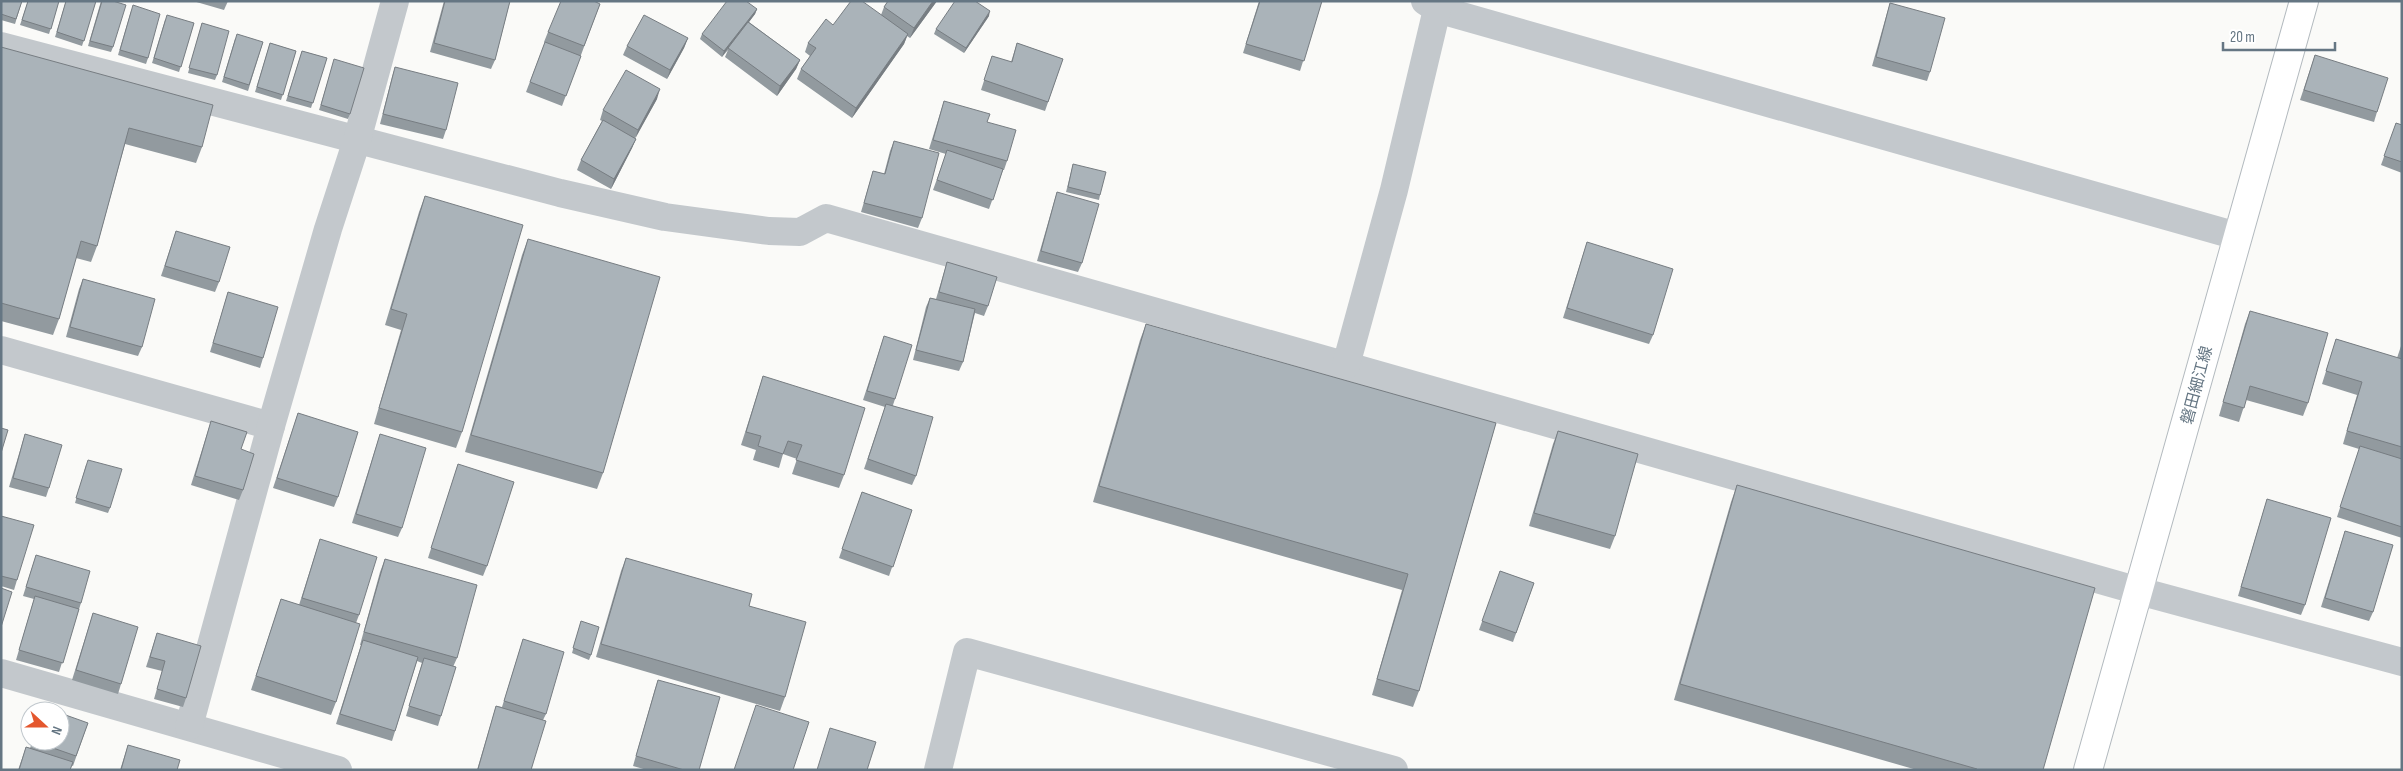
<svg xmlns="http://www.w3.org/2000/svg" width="2403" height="771" viewBox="0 0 2403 771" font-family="'Sofia Sans Condensed','Noto Sans JP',sans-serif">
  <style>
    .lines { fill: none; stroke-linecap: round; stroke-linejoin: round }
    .secondary-casing { stroke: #b3babf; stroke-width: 30 }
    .street { stroke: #c3c8cc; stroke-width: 28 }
    .secondary { stroke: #fff; stroke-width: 28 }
    .wall { fill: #929a9f }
    .shaded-wall { fill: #777d82 }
    .building { fill: #aab3b9; stroke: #777d82 }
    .labels { text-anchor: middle; stroke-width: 5; stroke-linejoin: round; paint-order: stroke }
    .street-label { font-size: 16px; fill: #657683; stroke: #fff }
  </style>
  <rect width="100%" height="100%" fill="#fafaf8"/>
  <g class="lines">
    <defs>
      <polyline id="secondary" points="2088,770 2304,1"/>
    </defs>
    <use href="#secondary" class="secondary-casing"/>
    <g class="street">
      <polyline points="1425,1 1437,9 2237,236"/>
      <polyline points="1,46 560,193 665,217 769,231 800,232 826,218 2139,591 2402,662"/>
      <polyline points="1,350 271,426"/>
      <polyline points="1346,365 1394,190 1439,1"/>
      <polyline points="1,673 338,770"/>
      <polyline points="189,726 271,426 328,229 357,140 395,1"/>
      <polyline points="938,770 967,652 1394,770"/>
    </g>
    <use href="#secondary" class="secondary"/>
  </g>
  <g class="wall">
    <polygon points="1,1 22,1 15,24 1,20"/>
    <polygon points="28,1 59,1 49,34 20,25"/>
    <polygon points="66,1 96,1 82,46 55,37"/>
    <polygon points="101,1 113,47 111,52 88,46"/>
    <polygon points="193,1 228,1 224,10"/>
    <polygon points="444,1 510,1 495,60 491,69 430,52"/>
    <polygon points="888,1 937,1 910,38 907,36 904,44 852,118 797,79 801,69 810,56 805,52 808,43 833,25 881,15 884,7"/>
    <polygon points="1259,1 1322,1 1300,71 1243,53"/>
    <polygon points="1890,3 1930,72 1927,81 1872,66 1887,13"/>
    <polygon points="600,4 562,106 526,92 545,42 547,43 544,42 548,32"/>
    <polygon points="757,9 755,14 749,22 800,60 796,69 777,96 725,57 728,50 722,57 700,39 702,34"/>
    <polygon points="131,11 148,58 146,64 118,55"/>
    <polygon points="989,16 964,53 934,34 936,29"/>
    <polygon points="165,20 194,23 179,72 152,63"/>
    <polygon points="202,23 217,75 215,80 188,73"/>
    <polygon points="688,38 684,48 667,79 623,55 627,46"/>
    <polygon points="235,39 263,42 248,91 222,82"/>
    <polygon points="270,43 296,51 281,100 255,92"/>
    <polygon points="1017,43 1063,59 1045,111 981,90 992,56 1011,62"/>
    <polygon points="1,47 202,147 196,163 125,144 97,246 91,262 76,258 59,319 53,335 1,321"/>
    <polygon points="302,51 327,58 311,108 286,101"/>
    <polygon points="2315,55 2377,112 2374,122 2300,100"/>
    <polygon points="333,64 350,114 348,119 319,110"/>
    <polygon points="395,67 446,130 443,139 380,124 392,77"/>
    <polygon points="657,99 635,138 636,139 632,148 611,189 577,170 581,160 602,121 600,120 603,110"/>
    <polygon points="944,101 987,122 1007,161 1004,170 1003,170 989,209 933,190 946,154 929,149"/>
    <polygon points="2396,123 2402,125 2402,173 2381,165"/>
    <polygon points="894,141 922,218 918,228 861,212 873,171 884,174 890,151"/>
    <polygon points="1073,164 1100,195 1099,200 1066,192"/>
    <polygon points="1057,192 1082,263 1078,272 1037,261 1054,202"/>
    <polygon points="425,196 462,432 456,448 374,424 401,330 385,325 419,212"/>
    <polygon points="176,231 219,282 215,292 161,276"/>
    <polygon points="528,239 603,473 597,489 465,452 522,255"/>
    <polygon points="1587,242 1653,335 1649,344 1563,318"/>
    <polygon points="947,262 988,306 984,316 975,313 963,362 959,371 913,360 926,307 930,298 936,299"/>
    <polygon points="83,279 142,347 138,356 66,337 79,289"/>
    <polygon points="228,292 263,358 260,368 210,352"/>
    <polygon points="2250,311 2308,403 2303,416 2246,400 2239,422 2219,416 2245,324"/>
    <polygon points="1146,324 1496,423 1419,691 1413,707 1372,695 1402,590 1093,502 1140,340"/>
    <polygon points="884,336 895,399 893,405 916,476 912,485 864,469 885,407 863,400"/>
    <polygon points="2336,339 2397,358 2402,343 2402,538 2337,517 2359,449 2343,444 2357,395 2322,384"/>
    <polygon points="763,376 844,475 839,488 792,474 797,459 783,454 779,468 753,460 756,450 741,445"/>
    <polygon points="298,413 338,497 334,507 273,488"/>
    <polygon points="211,421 241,449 243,490 239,500 191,485"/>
    <polygon points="1558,431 1615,536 1610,549 1529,526 1553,444"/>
    <polygon points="25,434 49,488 46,497 9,487"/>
    <polygon points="380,434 402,528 398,537 352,523"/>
    <polygon points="458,464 487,566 483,576 428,558"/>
    <polygon points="86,465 110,508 108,513 75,503"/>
    <polygon points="1737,485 2043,770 1917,770 1674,700 1731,502"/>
    <polygon points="862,492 912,510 889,576 839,558"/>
    <polygon points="2267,499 2305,605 2301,615 2238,596"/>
    <polygon points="1,516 17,580 14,590 1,586"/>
    <polygon points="2345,531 2373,612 2369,621 2321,607"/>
    <polygon points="320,539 359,615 356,623 336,702 331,715 251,690 281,599 299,605"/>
    <polygon points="36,555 81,603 59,672 16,660 34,599 23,596"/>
    <polygon points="626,558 749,606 785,697 780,711 596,657 621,571"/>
    <polygon points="385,559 457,658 453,667 441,716 438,726 406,716 422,663 417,661 392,741 336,724 361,645 360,645 380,572"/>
    <polygon points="1500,571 1534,583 1513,642 1479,630"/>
    <polygon points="93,613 121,684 118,694 72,680"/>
    <polygon points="581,621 591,655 589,660 572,653"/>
    <polygon points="157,633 186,698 183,707 154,699 162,671 146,667"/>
    <polygon points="523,639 546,714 543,720 531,770 477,770 496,706 502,707"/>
    <polygon points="658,680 699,770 647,770 633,766 655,689"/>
    <polygon points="88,723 73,766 71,765 70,770 18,770 26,747 30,748 33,741"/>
    <polygon points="128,745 177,770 120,770"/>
  </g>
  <g class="shaded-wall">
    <polygon points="933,1 937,1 910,38 914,28"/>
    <polygon points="757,9 755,14 729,48 728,48 722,57 724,51"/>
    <polygon points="990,11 989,16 964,53 966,48"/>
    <polygon points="908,34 904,44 852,118 856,108"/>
    <polygon points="688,38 684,48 667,79 670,70"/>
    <polygon points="800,60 796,69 777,96 780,86"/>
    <polygon points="660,89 657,99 635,139 638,130"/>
    <polygon points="636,139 632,148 611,189 614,179"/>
  </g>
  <g class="building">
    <polygon points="1,1 22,1 16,19 1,14"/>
    <polygon points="28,1 59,1 51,29 22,20"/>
    <polygon points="66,1 96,1 84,41 57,32"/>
    <polygon points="102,1 113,1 126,5 113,47 90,41"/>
    <polygon points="445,1 510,1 495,60 434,43"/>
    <polygon points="561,1 594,1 600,4 584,46 548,32"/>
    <polygon points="727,1 746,1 757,9 724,51 702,34"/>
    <polygon points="851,1 862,1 908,34 856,108 801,69 816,48 808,43 826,19 833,25"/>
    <polygon points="888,1 933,1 914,28 884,7"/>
    <polygon points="955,1 975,1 990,11 966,48 936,29"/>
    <polygon points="1260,1 1322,1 1304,61 1246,44"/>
    <polygon points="1890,3 1945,18 1930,72 1876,57"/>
    <polygon points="133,5 160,14 148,58 120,50"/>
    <polygon points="167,15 194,23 181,67 154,58"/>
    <polygon points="644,15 688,38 670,70 627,46"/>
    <polygon points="748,22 800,60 780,86 728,48"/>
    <polygon points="202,23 229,31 217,75 189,68"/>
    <polygon points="237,34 263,42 249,85 224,77"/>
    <polygon points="545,42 581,56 566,96 530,82"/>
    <polygon points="270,43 296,51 283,95 257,87"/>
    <polygon points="1017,43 1063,59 1048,102 984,80 992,56 1012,62"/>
    <polygon points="1,47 213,105 202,147 129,128 97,246 81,241 59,319 1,303"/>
    <polygon points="302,51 327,58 313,103 288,96"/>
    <polygon points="2315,55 2388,78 2377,112 2304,90"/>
    <polygon points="334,59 364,68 350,114 321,105"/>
    <polygon points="395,67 458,83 446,130 383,114"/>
    <polygon points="626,70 660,89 638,130 603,110"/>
    <polygon points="944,101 990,114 987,122 1016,130 1007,161 933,140"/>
    <polygon points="603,120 636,139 614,179 581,160"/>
    <polygon points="2396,123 2402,125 2402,162 2384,156"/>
    <polygon points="894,141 939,153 922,218 864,203 873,171 885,174"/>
    <polygon points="947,150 1003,169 993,200 937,180"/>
    <polygon points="1073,164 1106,172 1100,195 1068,187"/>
    <polygon points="1057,192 1099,204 1082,263 1041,251"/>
    <polygon points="425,196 523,225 462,432 379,408 407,314 391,309"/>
    <polygon points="176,231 230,247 219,282 165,266"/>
    <polygon points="528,239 660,277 603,473 471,435"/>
    <polygon points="1587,242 1673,269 1653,335 1567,308"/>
    <polygon points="947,262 997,277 988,306 939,292"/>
    <polygon points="83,279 155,299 142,347 70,327"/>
    <polygon points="228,292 278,307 263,358 213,343"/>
    <polygon points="930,298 975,309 963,362 916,350"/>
    <polygon points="2250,311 2328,333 2308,403 2250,386 2244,408 2223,402"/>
    <polygon points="1146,324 1496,423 1419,691 1377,679 1408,574 1099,486"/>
    <polygon points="884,336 912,345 895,399 867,391"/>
    <polygon points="2336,339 2402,359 2402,447 2347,431 2362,382 2326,371"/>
    <polygon points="763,376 865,408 844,475 796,460 802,445 788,441 783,454 758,446 761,436 746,432"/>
    <polygon points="886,404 933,417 916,476 868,459"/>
    <polygon points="298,413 358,432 338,497 277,478"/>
    <polygon points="211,421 247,432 241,449 254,454 243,490 195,476"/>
    <polygon points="1,428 8,430 1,453"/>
    <polygon points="1558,431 1638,454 1615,536 1534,513"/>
    <polygon points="25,434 62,445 49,488 13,478"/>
    <polygon points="380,434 426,448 402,528 356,514"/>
    <polygon points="2360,446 2402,459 2402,527 2340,507"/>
    <polygon points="88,460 122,469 110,508 76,498"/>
    <polygon points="458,464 514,482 487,566 431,548"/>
    <polygon points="1737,485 2095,588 2043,770 1977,770 1977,769 1680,684"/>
    <polygon points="862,492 912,510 893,567 842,549"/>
    <polygon points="2267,499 2331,518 2305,605 2241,587"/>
    <polygon points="1,516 34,525 17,580 1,576"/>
    <polygon points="2345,531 2393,545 2373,612 2325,598"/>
    <polygon points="320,539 377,557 359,615 302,598"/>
    <polygon points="36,555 90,571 81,603 26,587"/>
    <polygon points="626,558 752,594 749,606 806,622 785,697 601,644"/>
    <polygon points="385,559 477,585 457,658 364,632"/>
    <polygon points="1500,571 1534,583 1516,633 1482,621"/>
    <polygon points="1,588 12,592 1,627"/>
    <polygon points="35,596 79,609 63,663 19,650"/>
    <polygon points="281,599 360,624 336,702 256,676"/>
    <polygon points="93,613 138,627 121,684 76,670"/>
    <polygon points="581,621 599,627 591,655 573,648"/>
    <polygon points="157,633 201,646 186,698 157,689 165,661 150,657"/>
    <polygon points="523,639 564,652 546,714 504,701"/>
    <polygon points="363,640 418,657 395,731 340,714"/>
    <polygon points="424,658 456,667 441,716 409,706"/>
    <polygon points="658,680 720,697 699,770 684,770 636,756"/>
    <polygon points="756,705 809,722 793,770 734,770"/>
    <polygon points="496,706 546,721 531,770 480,770 478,769"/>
    <polygon points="44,708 53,711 43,711"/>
    <polygon points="60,713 88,723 76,756 33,741 60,741"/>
    <polygon points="830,728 876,742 867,770 817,770"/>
    <polygon points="128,745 180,760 177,770 121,770"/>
    <polygon points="26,747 73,762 70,770 19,770"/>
  </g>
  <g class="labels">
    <g class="street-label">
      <text transform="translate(2196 385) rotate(-75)" y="6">磐田細江線</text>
    </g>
  </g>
  <rect width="2403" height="771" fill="none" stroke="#657683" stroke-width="5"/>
  <g transform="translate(45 726) rotate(111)"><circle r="24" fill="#ffffff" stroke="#c1c8cd"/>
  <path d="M0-4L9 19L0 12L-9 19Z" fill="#e4572e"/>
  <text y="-8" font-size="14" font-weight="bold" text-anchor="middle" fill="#657683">N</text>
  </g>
  <path d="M2223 42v8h112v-8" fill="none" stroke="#657683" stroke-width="2.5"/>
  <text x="2230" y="42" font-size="15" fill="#657683" stroke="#ffffff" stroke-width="4" paint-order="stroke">20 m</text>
</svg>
